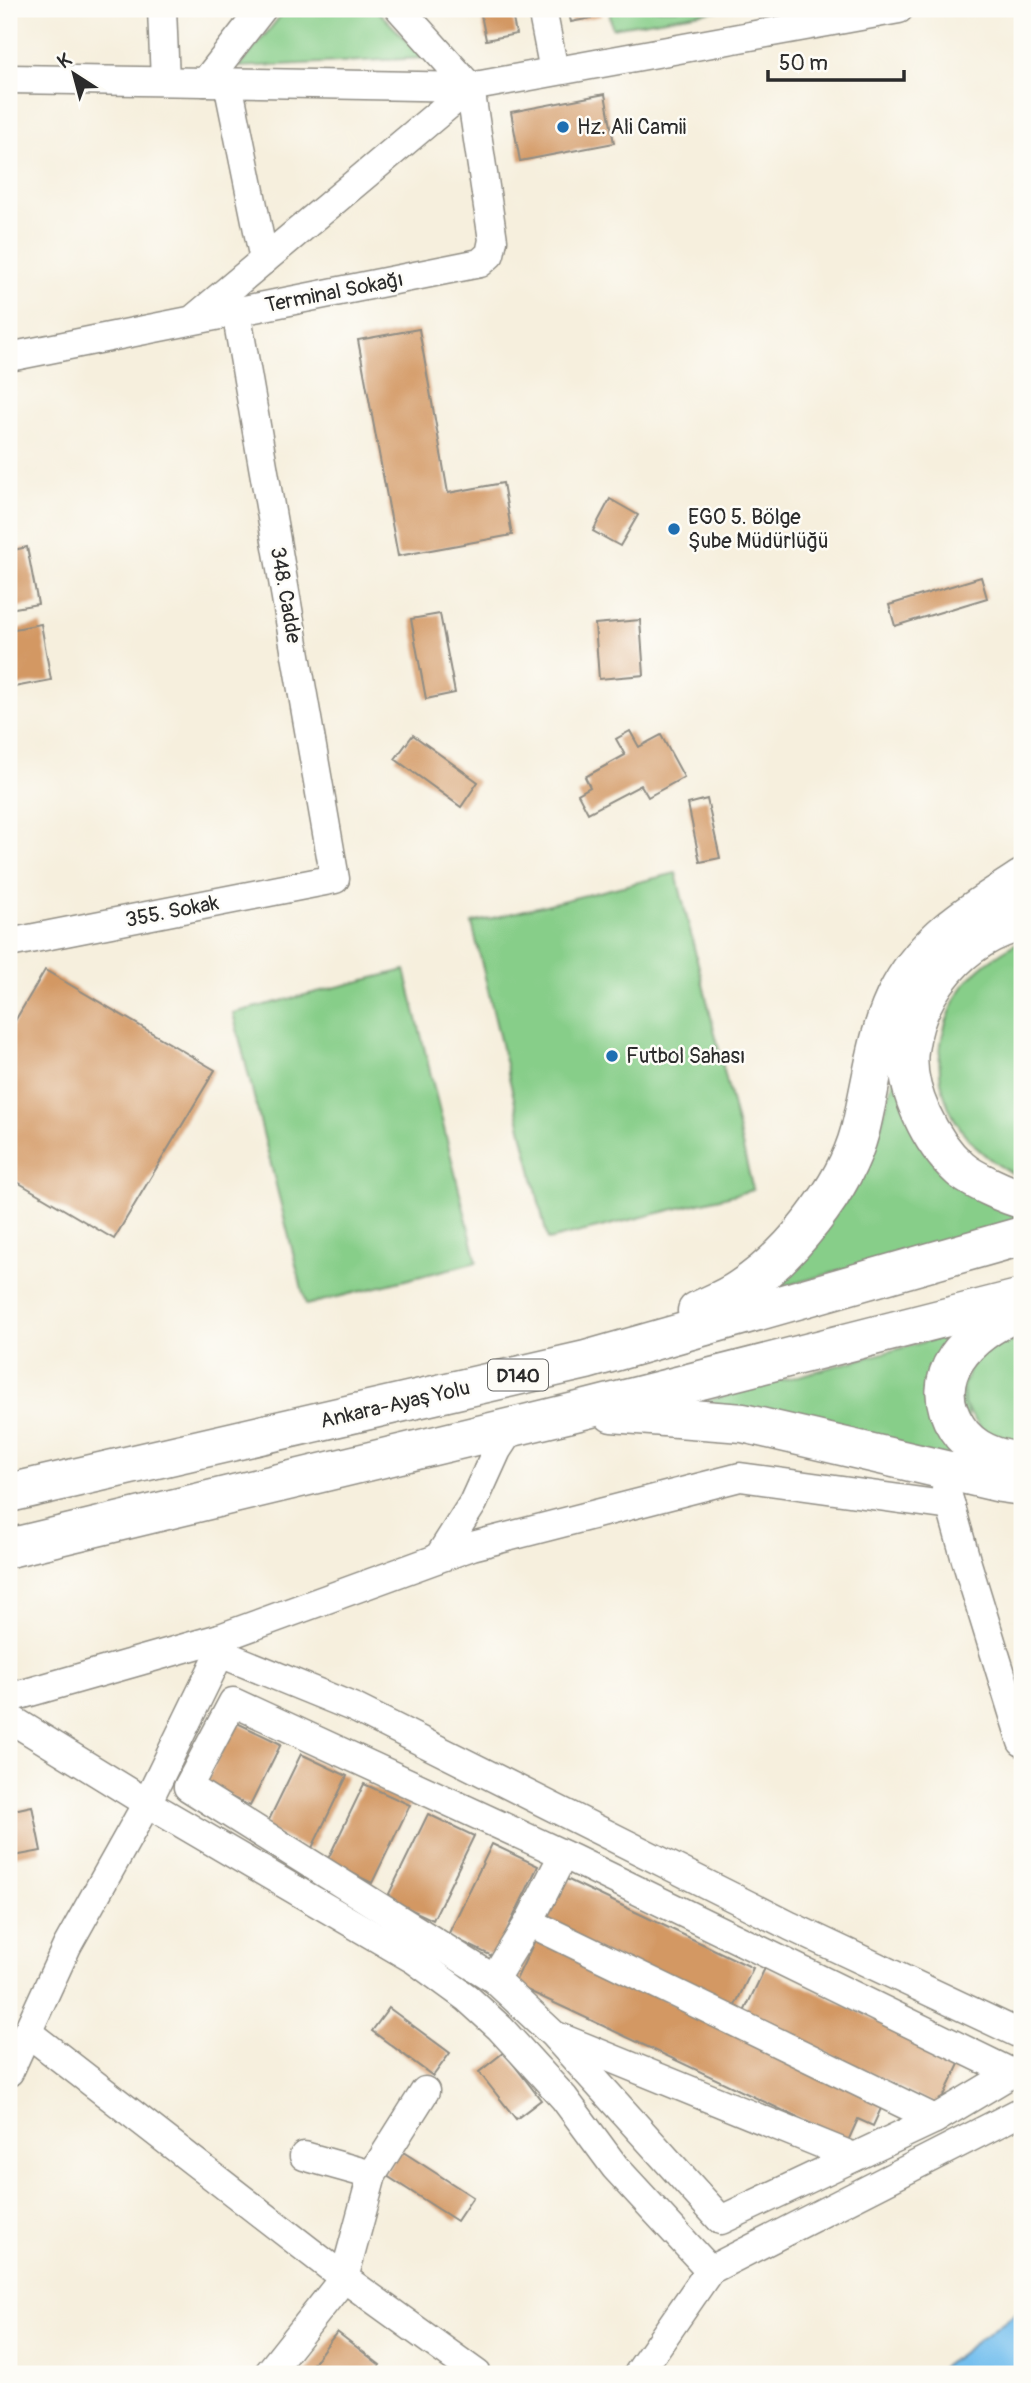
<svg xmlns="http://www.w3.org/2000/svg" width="1031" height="2383" viewBox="0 0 1031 2383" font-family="Pangolin,sans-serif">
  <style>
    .green { fill: #87ce89; stroke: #597c5a; stroke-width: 2 }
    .water { fill: #75bfee; stroke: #50758c; stroke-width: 2 }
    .building { fill: #d39863 }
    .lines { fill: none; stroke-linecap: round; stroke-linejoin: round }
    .minor-casing { stroke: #908d84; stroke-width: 31 }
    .highway-casing { stroke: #908d84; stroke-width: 41 }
    .minor { stroke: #fff; stroke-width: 28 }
    .highway { stroke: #fff; stroke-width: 38 }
    .poi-dot { fill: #1f6fb2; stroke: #fdfcf7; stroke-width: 2.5 }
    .labels { text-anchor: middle; stroke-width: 5; stroke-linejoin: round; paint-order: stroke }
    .shield { fill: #fdfcf7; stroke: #6a6a68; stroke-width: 2 }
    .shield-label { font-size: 19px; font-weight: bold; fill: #2b2b2b }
    .poi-label { font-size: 21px; fill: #2b2b2b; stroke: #fdfcf7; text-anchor: start }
    .street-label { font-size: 21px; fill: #2b2b2b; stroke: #fdfcf7 }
  </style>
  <rect width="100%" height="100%" fill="#fdfcf7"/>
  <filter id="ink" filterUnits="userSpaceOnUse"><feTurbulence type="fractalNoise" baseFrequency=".0143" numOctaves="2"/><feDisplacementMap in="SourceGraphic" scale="14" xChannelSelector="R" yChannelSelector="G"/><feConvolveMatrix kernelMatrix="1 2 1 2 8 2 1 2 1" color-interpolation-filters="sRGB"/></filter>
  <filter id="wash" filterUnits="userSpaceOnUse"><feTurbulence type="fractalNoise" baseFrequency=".00686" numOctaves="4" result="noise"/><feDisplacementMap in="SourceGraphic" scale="28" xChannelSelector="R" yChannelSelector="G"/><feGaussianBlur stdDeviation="1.57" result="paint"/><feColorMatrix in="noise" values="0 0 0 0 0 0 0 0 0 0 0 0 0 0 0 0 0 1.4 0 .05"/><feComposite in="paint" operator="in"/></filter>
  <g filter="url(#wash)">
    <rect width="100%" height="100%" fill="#f6efdd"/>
    <g class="green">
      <polygon points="286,9 376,9 424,58 239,67"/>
      <polygon points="609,9 725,9 612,28"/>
      <polygon points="676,873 753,1190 548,1240 472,923"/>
      <path d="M1022,940V1178C954,1148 920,1079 951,1010C954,1004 956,996 960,991C975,968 999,953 1022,940Z"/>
      <polygon points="405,970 477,1262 306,1305 233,1013"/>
      <polygon points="896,1071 914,1098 1022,1221 763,1292 851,1194 870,1164"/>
      <polygon points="957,1333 974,1465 699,1403"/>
      <polygon points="1022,1334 1022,1445 984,1433 964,1405 963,1387 970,1367 981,1351 1006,1338"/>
    </g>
    <polygon class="water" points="1022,2308 1022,2374 933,2374"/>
    <g id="blocks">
      <g class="building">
        <rect x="180" y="9" width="31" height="3"/>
        <polygon points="480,9 511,9 516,34 486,40"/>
        <polygon points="568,9 600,9 601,16 571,22"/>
        <polygon points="605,94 614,143 520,161 511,112"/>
        <polygon points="419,329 448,493 503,483 512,535 398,556 358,340"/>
        <polygon points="610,499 638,515 620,546 593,531"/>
        <polygon points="27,547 38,604 9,609 9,551"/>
        <polygon points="981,577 987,598 895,626 889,605"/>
        <polygon points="440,614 455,693 426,699 411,619"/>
        <polygon points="640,620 644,675 599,679 595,624"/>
        <polygon points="41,624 51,680 9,688 9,630"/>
        <polygon points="630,731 639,747 661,735 684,777 648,797 641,785 588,813 578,794 590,787 585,777 625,755 616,739"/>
        <polygon points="413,735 478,782 461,807 395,759"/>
        <polygon points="707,799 720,858 700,862 688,804"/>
        <polygon points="45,970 215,1070 114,1239 9,1177 9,1031"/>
        <polygon points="235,1722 281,1744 250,1806 205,1785"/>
        <polygon points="301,1754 347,1776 311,1850 265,1828"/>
        <polygon points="364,1784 410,1805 372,1883 327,1861"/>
        <polygon points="32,1806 41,1851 9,1857 9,1811"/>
        <polygon points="428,1814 474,1836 433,1920 387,1898"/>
        <polygon points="492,1844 538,1866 494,1957 448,1935"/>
        <polygon points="558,1875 753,1968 731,2014 536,1921"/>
        <polygon points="536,1938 884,2102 873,2126 858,2119 848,2141 514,1984"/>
        <polygon points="765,1968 961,2060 939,2106 743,2014"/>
        <polygon points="389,2008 450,2053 433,2076 372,2031"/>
        <polygon points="504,2052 541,2100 516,2119 479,2072"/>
        <polygon points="400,2150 473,2197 457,2221 384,2174"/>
        <polygon points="337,2332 380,2365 373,2374 305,2374"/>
      </g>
    </g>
  </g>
  <g filter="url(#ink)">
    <use href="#blocks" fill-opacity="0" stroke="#908d84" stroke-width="2"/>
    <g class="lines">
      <defs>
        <g id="minor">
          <polyline points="162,9 165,81"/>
          <polyline points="400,9 470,87"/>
          <polyline points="542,9 554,71"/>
          <polyline points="9,79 205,82 262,9"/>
          <polyline points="205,82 470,87 899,9"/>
          <polyline points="228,83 264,260"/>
          <polyline points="196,317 470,87"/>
          <polyline points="9,357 480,263 490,254 493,240 470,87"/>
          <polyline points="9,943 335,879 236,311"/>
          <polyline points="946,1489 966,1560 1022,1742"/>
          <polyline points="438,1558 473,1503 497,1450 512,1427"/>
          <polyline points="220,1653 355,1708 790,1926 1022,2035"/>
          <polyline points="9,1698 220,1638"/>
          <polyline points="9,1718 147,1803 415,1960 467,1998 500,2028 564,2098 615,2167 710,2270"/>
          <polyline points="529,1922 935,2119"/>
          <polyline points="494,1979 529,1922 563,1855"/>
          <polyline points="27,2032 344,2278 477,2374"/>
          <polyline points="559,2037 854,2157"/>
          <polyline points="9,2072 67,1946 147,1803 220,1653 220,1638 472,1546 740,1477 951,1506"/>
          <polyline points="1012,2073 573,1859 233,1702 188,1787 494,1979 554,2035 721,2220 935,2119 1012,2073 1022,2071"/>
          <polyline points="304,2156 372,2175"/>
          <polyline points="268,2374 344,2278 372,2175 425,2091"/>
          <polyline points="638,2374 710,2270 1022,2111"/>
        </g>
        <g id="highway">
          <path d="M1022,922C962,936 917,989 909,1050C904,1090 931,1143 960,1169C971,1179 1008,1196 1022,1199"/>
          <path d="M697,1311C711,1304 727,1298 740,1289C789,1258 845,1188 860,1131C872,1084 876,1031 900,988C929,936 974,910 1022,879"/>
          <path d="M1017,1312C970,1333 923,1375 957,1428C972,1451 996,1459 1022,1462"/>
          <polyline points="612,1413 743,1423 1001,1483 1022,1486"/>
          <polyline points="9,1493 586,1360 1022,1236"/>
          <polyline points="9,1548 579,1411 1022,1298"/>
        </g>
      </defs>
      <use href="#minor" class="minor-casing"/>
      <use href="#highway" class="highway-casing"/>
      <use href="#minor" class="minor"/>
      <use href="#highway" class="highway"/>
    </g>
  </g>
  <g class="poi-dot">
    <circle cx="563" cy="127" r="7"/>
    <circle cx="674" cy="529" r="7"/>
    <circle cx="612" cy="1056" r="7"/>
  </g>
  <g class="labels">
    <rect class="shield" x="488" y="1359.5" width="60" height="31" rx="5"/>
    <g class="shield-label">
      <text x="518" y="1382">D140</text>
    </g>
    <g class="poi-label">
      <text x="577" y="134">Hz. Ali Camii</text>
      <text x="688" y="524">EGO 5. Bölge<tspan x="688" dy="24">Şube Müdürlüğü</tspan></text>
      <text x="626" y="1063">Futbol Sahası</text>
    </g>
    <g class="street-label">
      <text transform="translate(334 292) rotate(-11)" y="7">Terminal Sokağı</text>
      <text transform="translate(286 595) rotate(80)" y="7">348. Cadde</text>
      <text transform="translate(172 911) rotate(-11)" y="7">355. Sokak</text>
      <text transform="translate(395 1404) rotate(-13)" y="7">Ankara-Ayaş Yolu</text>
    </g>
  </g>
  <rect width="1031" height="2383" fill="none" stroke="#fdfcf7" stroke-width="35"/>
  <g transform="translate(74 74) rotate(324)" stroke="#fdfcf7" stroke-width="5" paint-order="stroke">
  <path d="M0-5L12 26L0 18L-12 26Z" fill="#2b2b2b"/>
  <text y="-10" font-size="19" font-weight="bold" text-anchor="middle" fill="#2b2b2b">K</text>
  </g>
  <path d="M768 70v10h136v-10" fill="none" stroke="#2b2b2b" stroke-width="3.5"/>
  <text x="779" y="70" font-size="21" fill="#2b2b2b" stroke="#fdfcf7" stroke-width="5" paint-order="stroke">50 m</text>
</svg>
